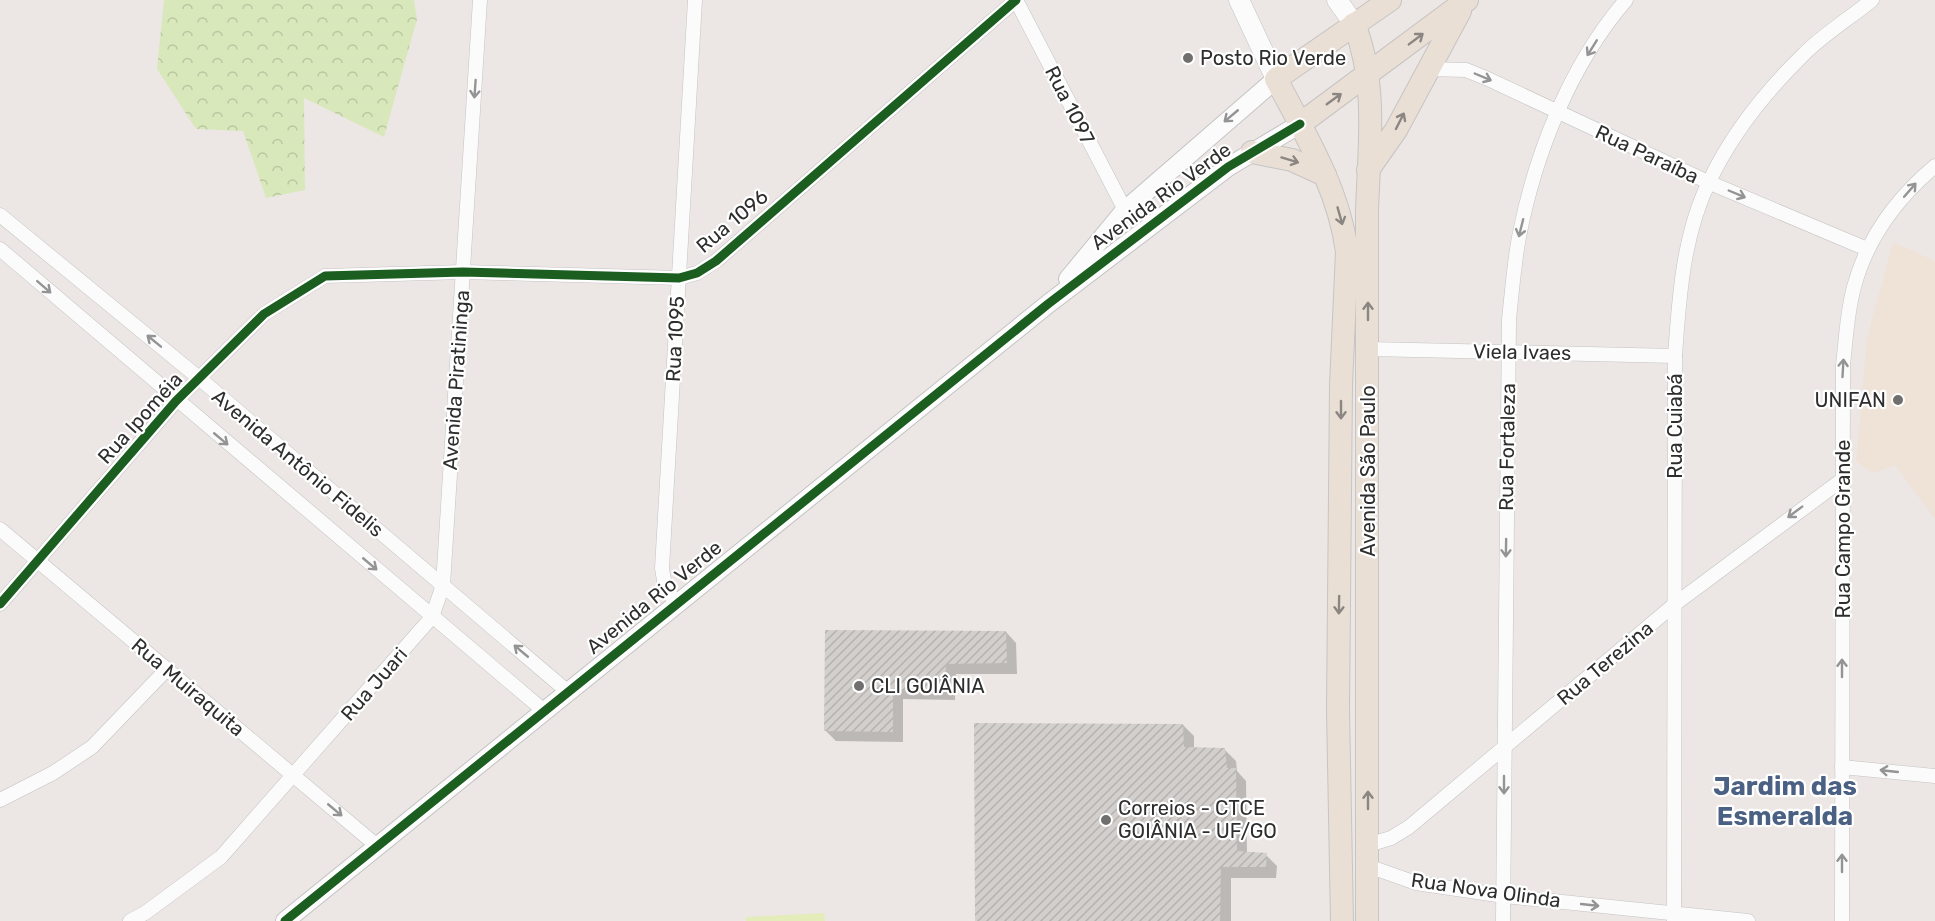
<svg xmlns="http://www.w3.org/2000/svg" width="1935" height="921" viewBox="0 0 1935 921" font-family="Rubik,sans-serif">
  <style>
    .education { fill: #efe3d8 }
    .forest { fill: url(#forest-crowns) }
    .pitch { fill: #e4ecb9 }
    .shadow { fill: #0003 }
    .building { fill: url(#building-hatch) }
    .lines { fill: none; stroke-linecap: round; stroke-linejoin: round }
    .minor-casing { stroke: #c4c3c3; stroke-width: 15 }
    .tertiary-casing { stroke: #c4c3c3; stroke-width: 20 }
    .secondary-casing { stroke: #c4c3c3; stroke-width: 21 }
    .primary-casing { stroke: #c6c4c4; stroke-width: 24 }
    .minor { stroke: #fcfbfb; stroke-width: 14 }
    .tertiary { stroke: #fcfbfb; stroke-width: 18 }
    .secondary { stroke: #fcfbfb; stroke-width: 20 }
    .primary { stroke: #e9dfd5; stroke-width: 22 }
    .cycleway-casing { stroke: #fff; stroke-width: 13 }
    .cycleway { stroke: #1b5e20; stroke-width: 9 }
    .oneway { stroke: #8c8682 }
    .oneway2 { stroke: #959494 }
    .poi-dot { fill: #706f6e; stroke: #fff; stroke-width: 2 }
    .labels { text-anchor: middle; stroke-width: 4.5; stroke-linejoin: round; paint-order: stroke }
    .poi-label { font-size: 20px; fill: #2e2e2e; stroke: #fff; text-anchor: start }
    .street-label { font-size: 20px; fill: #2e2e2e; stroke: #fff }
    .district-label { font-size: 26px; font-weight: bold; fill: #4a6183; stroke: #fff }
  </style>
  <defs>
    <pattern id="forest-crowns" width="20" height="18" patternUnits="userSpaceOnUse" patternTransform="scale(1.5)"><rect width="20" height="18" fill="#d8e8bb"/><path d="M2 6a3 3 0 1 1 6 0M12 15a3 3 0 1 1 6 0" fill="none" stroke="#bac7a1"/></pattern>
    <pattern id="building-hatch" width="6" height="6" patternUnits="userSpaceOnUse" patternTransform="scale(1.5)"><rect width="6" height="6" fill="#d2cfcd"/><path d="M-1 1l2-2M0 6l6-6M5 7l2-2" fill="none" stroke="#b5b2b0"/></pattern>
  </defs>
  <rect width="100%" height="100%" fill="#ece7e4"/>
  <polygon class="education" points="1893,242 1935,261 1935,519 1895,465 1873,473 1856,461 1867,338"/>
  <polygon class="forest" points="164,0 414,0 417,19 384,137 304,98 305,190 266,198 243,131 196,129 157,69"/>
  <polygon class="pitch" points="824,913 825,921 746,921 746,917"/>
  <g class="shadow">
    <polygon points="826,631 1006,632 1016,643 1017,674 956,674 955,700 903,699 903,742 836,741 825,730"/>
    <polygon points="1183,725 1194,736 1194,749 1225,750 1236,761 1237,771 1246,781 1247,854 1266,855 1277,866 1276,878 1231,878 1231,921 977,921"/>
  </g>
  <g class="building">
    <polygon points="825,630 1006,631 1007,663 946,664 945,690 893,689 893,732 824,731"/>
    <polygon points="974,723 1183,724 1184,747 1225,748 1227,768 1236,768 1237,851 1267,853 1266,867 1221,867 1220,921 975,921"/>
  </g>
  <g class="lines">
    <defs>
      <g id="minor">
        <polyline points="1016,0 1125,210"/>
        <polyline points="1427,69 1466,70 1488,79 1708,182 1867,249"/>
        <polyline points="0,215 199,378 567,691"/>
        <polyline points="0,249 543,710"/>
        <polyline points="1368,349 1675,356"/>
        <polyline points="0,529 376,845"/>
        <polyline points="676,603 665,587 662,568 695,0"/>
        <polyline points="0,604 176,401 264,314 325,276 463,272 679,278 697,273 716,261 1016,0"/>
        <polyline points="1842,767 1935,776"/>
        <polyline points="0,800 53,773 92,747 167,669"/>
        <polyline points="1368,845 1391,838 1409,827 1675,604 1843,479"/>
        <polyline points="1368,866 1416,883 1504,896 1748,921"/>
        <polyline points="130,921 145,913 221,857 432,617 443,585 480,0"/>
        <path d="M1503,921L1509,319C1512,292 1514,264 1519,237C1535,154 1570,65 1626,0"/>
        <path d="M1674,921L1675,356C1679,298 1683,235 1709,182C1731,135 1767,90 1804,54C1824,34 1850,18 1872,0"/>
        <path d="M1842,921L1843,365C1846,339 1847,312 1854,287C1867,238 1897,198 1935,166"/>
      </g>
      <g id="tertiary">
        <polyline points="1068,279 1125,210 1276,79"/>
        <polyline points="285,921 1048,304 1228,167 1300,124"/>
      </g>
      <g id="secondary">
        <polyline points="1239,0 1276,79"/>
        <polyline points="1337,0 1354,24"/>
      </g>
      <g id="primary">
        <path d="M1354,24C1378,84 1369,148 1367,211V921"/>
        <polyline points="1300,124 1467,0"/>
        <polyline points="1252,152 1292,160 1325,175"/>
        <polyline points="1368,170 1396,130 1460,11"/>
        <path d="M1342,921L1338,710L1341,385L1347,252C1339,189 1305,134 1276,79L1390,0"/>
      </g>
    </defs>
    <use href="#minor" class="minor-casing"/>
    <use href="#tertiary" class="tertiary-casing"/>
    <use href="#secondary" class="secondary-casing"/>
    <use href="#primary" class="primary-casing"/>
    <use href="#minor" class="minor"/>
    <use href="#tertiary" class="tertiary"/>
    <use href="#secondary" class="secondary"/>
    <use href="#primary" class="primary"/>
    <defs>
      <g id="cycleway">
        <polyline points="0,604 176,401 264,314 325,276 463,272 679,278 697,273 716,261 1016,0"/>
        <polyline points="285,921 1048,304 1228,167 1300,124"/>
      </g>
    </defs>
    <use href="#cycleway" class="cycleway-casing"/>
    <use href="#cycleway" class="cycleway"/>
  </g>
  <defs><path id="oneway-shaft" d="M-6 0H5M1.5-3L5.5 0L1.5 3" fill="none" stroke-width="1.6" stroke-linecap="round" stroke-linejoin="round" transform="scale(1.5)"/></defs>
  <g class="oneway">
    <use href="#oneway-shaft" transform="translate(1416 39) rotate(-37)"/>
    <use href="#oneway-shaft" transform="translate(1334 99) rotate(-36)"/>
    <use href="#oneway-shaft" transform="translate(1400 121) rotate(-63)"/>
    <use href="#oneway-shaft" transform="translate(1290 160) rotate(17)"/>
    <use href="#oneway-shaft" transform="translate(1340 216) rotate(74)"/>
    <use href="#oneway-shaft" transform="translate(1368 311) rotate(-90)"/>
    <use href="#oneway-shaft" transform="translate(1341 410) rotate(90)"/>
    <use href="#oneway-shaft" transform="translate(1339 605) rotate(91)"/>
    <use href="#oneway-shaft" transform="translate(1368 800) rotate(-90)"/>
  </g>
  <g class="oneway2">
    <use href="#oneway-shaft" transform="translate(1592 48) rotate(122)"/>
    <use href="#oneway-shaft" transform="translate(1483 77) rotate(23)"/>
    <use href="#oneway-shaft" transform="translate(475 89) rotate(94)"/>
    <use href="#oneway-shaft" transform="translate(1231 116) rotate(140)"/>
    <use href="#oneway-shaft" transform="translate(1910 190) rotate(-49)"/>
    <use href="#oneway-shaft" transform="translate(1737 194) rotate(23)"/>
    <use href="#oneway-shaft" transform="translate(1521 228) rotate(104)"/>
    <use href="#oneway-shaft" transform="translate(44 287) rotate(41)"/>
    <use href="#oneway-shaft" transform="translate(154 341) rotate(-141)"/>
    <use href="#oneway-shaft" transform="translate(1843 368) rotate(-87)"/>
    <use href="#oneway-shaft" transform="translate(221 439) rotate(40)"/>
    <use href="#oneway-shaft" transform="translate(1795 512) rotate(143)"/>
    <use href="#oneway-shaft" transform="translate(1506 548) rotate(91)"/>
    <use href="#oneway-shaft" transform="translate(370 564) rotate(40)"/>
    <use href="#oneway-shaft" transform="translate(521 651) rotate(-140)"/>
    <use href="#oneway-shaft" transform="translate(1842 668) rotate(-90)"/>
    <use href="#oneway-shaft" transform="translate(1889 771) rotate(-174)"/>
    <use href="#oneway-shaft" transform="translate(1504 785) rotate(90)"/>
    <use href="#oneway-shaft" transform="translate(335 810) rotate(40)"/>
    <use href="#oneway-shaft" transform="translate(1842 863) rotate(-90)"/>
    <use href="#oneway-shaft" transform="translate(1590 905) rotate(6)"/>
  </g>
  <g class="poi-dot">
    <circle cx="1188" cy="58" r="6"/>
    <circle cx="1898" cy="400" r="6"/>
    <circle cx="859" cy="686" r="6"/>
    <circle cx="1106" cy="820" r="6"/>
  </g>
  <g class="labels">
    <g class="poi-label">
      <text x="1200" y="65">Posto Rio Verde</text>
      <text x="1886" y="407" text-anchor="end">UNIFAN</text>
      <text x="871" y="693">CLI GOIÂNIA</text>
      <text x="1118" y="815">Correios - CTCE<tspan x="1118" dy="23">GOIÂNIA - UF/GO</tspan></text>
    </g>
    <g class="street-label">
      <text transform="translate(1070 105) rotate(63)" y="7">Rua 1097</text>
      <text transform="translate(1647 154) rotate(25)" y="7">Rua Paraíba</text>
      <text transform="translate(1161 196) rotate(-36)" y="7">Avenida Rio Verde</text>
      <text transform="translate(732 221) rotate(-40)" y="7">Rua 1096</text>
      <text transform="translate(675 339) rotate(-87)" y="7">Rua 1095</text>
      <text transform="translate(1522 352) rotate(1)" y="7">Viela Ivaes</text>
      <text transform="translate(456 380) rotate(-86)" y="7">Avenida Piratininga</text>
      <text transform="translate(140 418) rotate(-48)" y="7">Rua Ipoméia</text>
      <text transform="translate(1675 426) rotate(-90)" y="7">Rua Cuiabá</text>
      <text transform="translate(1507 447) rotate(-89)" y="7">Rua Fortaleza</text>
      <text transform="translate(298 463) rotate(40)" y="7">Avenida Antônio Fidelis</text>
      <text transform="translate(1368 471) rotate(-90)" y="7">Avenida São Paulo</text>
      <text transform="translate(1843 529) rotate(-90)" y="7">Rua Campo Grande</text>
      <text transform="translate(654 597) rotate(-39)" y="7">Avenida Rio Verde</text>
      <text transform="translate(1605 663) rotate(-40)" y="7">Rua Terezina</text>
      <text transform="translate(374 684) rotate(-49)" y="7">Rua Juari</text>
      <text transform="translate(188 687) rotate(40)" y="7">Rua Muiraquita</text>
      <text transform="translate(1486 890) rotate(8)" y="7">Rua Nova Olinda</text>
    </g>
    <g class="district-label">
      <text x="1785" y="795">Jardim das<tspan x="1785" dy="30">Esmeralda</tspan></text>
    </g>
  </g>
</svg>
